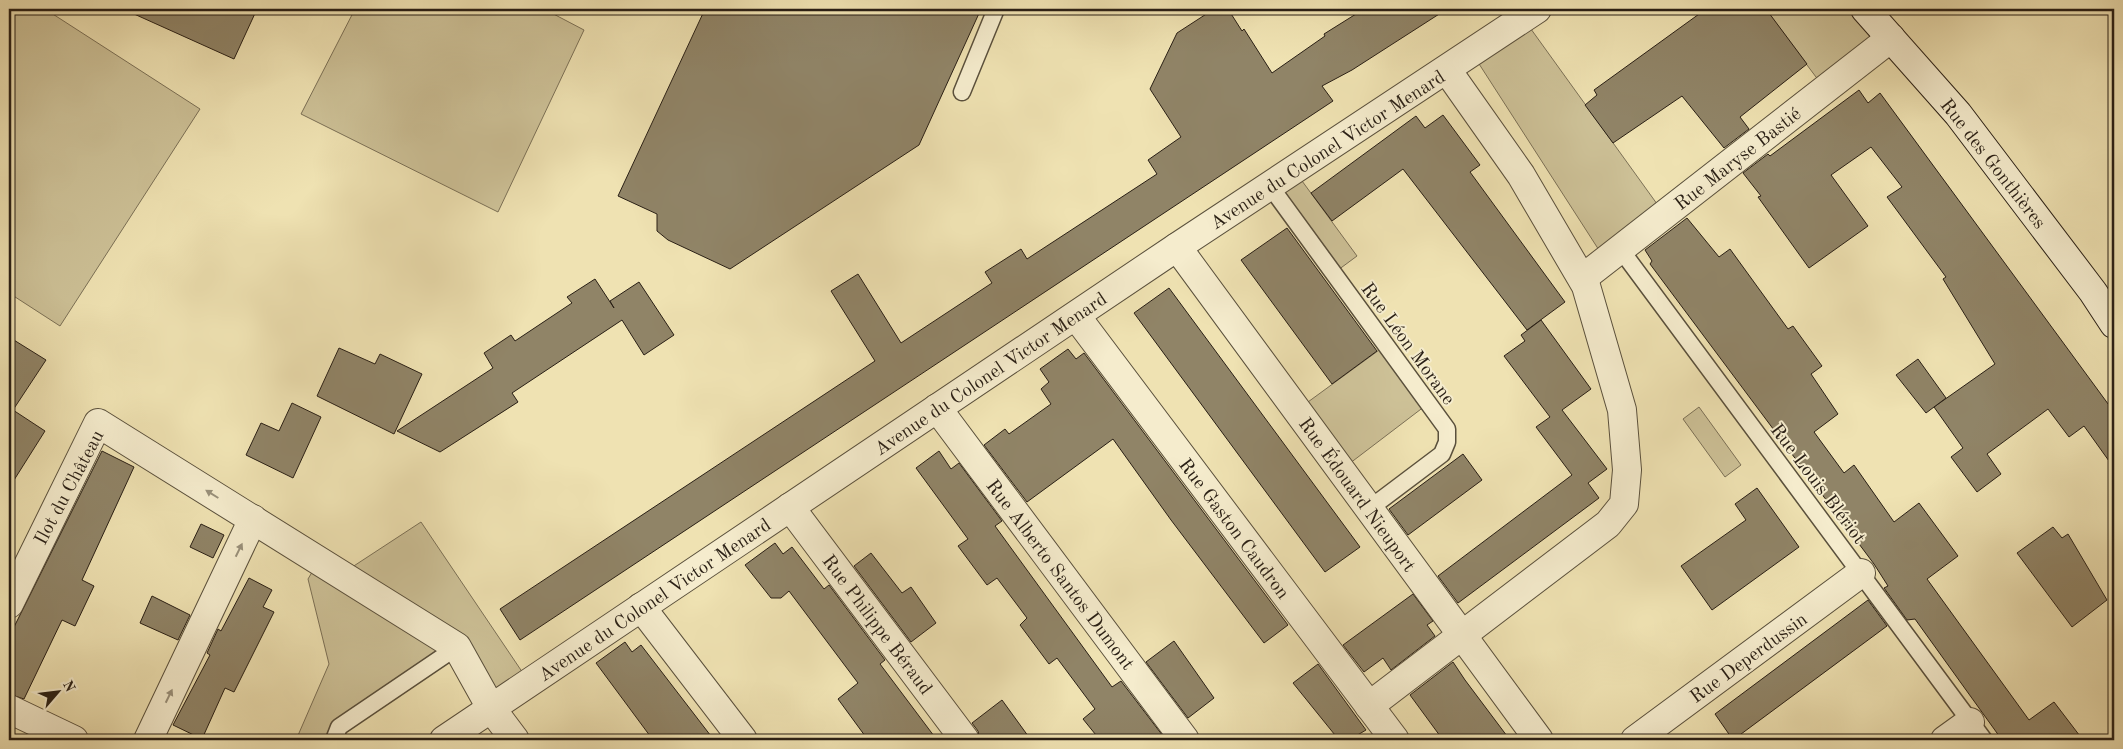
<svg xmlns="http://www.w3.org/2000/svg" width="2123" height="749" viewBox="0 0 2123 749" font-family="'Old Standard TT',serif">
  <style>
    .green { fill: #cdc197; stroke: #7b7056 }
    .building { fill: #908467; stroke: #291f15 }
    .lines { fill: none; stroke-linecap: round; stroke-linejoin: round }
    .lane-casing { stroke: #5a503c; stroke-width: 19 }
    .street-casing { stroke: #5a503c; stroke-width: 30 }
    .secondary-casing { stroke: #291f15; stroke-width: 30 }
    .lane { stroke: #f5eccd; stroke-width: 16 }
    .street { stroke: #f5eccd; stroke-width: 28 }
    .secondary { stroke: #f5eccd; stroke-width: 28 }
    .oneway { fill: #99907a }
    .labels { text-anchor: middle; stroke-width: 4; stroke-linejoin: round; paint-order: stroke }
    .street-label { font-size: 19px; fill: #291f15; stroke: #f5eccd }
  </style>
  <rect width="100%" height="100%" fill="#efe2b2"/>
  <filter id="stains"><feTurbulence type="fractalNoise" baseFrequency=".004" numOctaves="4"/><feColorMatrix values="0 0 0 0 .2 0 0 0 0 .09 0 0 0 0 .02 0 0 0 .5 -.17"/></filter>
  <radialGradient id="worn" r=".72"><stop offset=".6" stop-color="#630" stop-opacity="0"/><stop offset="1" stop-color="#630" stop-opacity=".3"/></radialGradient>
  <g class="green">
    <polygon points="9,9 45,9 200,109 60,326 9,293"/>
    <polygon points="355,9 544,9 584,30 498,212 301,114"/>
    <polygon points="1765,9 1865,9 1891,38 1825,89"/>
    <polygon points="1523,18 1665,215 1606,261 1472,53"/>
    <polygon points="1294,170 1357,256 1334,273 1270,186"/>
    <polygon points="1386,345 1429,403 1341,470 1297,410"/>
    <polygon points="1699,407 1741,465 1725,477 1683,419"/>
    <polygon points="421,522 529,682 491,708 457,648 334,740 296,740 329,664 308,579 318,562 340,575"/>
  </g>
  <g class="building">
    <polygon points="123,9 257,9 234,59"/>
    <polygon points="705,9 981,9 919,145 730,269 668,240 657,231 657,214 618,196"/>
    <polygon points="1214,9 1228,9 1242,31 1244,29 1272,73 1325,36 1324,34 1364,9 1447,9 1352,70 1322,86 1333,101 520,640 500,609 875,361 831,291 858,274 901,343 992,283 985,272 1021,249 1027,259 1157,174 1148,160 1181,137 1150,89 1177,33"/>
    <polygon points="1706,9 1766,9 1807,64 1740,117 1749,129 1724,148 1682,96 1613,143 1585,105 1597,95 1594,90"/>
    <polygon points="1859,90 1868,103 1880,93 2114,412 2114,468 2084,426 2069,437 2048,409 1987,454 2001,474 1977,492 1951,457 1963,448 1934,407 1995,364 1943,279 1946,277 1887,197 1902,187 1871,147 1831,175 1868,226 1809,268 1758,197 1761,196 1743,173 1768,154 1770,156"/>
    <polygon points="1443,115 1480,165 1470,172 1565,302 1527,330 1403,169 1332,221 1311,193 1416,116 1425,128"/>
    <polygon points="1687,218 1719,257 1730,249 1788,329 1793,326 1822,366 1811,374 1838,414 1814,432 1844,473 1854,465 1894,522 1919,503 1958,556 1927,579 2029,720 2054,702 2083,740 2002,740 1915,619 1907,620 1884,588 1888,586 1874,564 1650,264 1652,261 1645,250"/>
    <polygon points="1287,228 1377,351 1332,384 1241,260"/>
    <polygon points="595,279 614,308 610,301 639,282 674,335 644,355 622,320 512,393 518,402 440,452 397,431 493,368 484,353 511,335 515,341 572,303 567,297"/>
    <polygon points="1169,288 1360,547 1325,572 1134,313"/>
    <polygon points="1541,320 1591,389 1562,410 1607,469 1588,483 1599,498 1458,603 1438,576 1572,475 1536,427 1550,417 1504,356 1525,341 1521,335"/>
    <polygon points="9,337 46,360 13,410 45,431 9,488"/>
    <polygon points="339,348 375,364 380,354 422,374 394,434 317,396"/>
    <polygon points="1068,349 1076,359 1084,353 1288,625 1264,643 1171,520 1113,439 1027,502 984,445 1005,429 1009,434 1051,404 1041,389 1049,382 1040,369"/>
    <polygon points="1918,359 1946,398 1926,413 1896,375"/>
    <polygon points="292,403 321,417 293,478 246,455 261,423 279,431"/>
    <polygon points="102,451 134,467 82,580 94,586 75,626 62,620 24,699 9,694 9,637"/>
    <polygon points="939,451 951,469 959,463 1002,521 995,526 1112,687 1121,681 1163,736 1158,740 1100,740 1083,719 1095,709 1057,658 1049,664 1020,625 1027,618 997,578 987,585 958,546 968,539 916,468"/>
    <polygon points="1463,454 1482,480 1408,535 1389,509"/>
    <polygon points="1757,488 1799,547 1712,610 1681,566 1746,520 1735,504"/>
    <polygon points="201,524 224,535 213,558 190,547"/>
    <polygon points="2053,527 2062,538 2068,534 2107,600 2072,627 2017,553"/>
    <polygon points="775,543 783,554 792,547 824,589 829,585 885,660 880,664 937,740 868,740 838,699 858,683 789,591 781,598 771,598 745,565"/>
    <polygon points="871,553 902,593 911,587 936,623 911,642 854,566"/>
    <polygon points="249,578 272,590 263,607 274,612 234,692 225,688 202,739 173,725 210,655 207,653 218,629 221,631"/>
    <polygon points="1413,594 1433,621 1427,625 1435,636 1391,670 1383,658 1364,672 1343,645"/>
    <polygon points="152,596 190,615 178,640 140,623"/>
    <polygon points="1868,600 1887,626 1733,740 1715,714"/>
    <polygon points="1174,641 1214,698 1188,718 1146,662"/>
    <polygon points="625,642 632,652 641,645 714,740 653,740 596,663"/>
    <polygon points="1453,662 1465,680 1510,740 1443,740 1410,695"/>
    <polygon points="1318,664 1366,730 1349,740 1339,740 1293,683"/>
    <polygon points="1002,700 1031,740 980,740 978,731 972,723"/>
  </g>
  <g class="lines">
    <defs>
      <g id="lane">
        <polyline points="962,92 996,9"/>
        <polyline points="1270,186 1447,429 1447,442 1442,454 1369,509"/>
        <polyline points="1621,250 1984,740"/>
        <polyline points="334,740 339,727 457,647"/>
      </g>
      <g id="street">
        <polyline points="1177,247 1539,740"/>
        <polyline points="1583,278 1891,38"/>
        <polyline points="1076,316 1395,740"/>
        <polyline points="937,408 1185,740"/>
        <polyline points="790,507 965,740"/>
        <polyline points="9,604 98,423 457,647 491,708 515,740"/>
        <polyline points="641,607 743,740"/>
        <polyline points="1369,706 1608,524 1624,504 1627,470 1622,410 1586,286 1521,175 1447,70"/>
        <polyline points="9,709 74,740"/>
        <polyline points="148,740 253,519"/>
        <polyline points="444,740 1177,247 1537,9"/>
        <polyline points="1635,740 1861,573"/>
        <polyline points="1945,740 1970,722"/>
      </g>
      <polyline id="secondary" points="1865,9 1958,114 2093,292 2114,324"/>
    </defs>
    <use href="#lane" class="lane-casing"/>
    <use href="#street" class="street-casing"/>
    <use href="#secondary" class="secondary-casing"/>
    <use href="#lane" class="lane"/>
    <use href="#street" class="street"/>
    <use href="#secondary" class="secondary"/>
  </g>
  <defs><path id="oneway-solid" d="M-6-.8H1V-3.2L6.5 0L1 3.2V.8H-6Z" transform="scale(1.25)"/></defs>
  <g class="oneway">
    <use href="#oneway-solid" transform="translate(212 494) rotate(-148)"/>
    <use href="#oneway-solid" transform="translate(239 550) rotate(-64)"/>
    <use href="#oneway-solid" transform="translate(169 696) rotate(-64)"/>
  </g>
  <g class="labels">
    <g class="street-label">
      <text transform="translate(1327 149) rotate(-33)" y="7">Avenue du Colonel Victor Menard</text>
      <text transform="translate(1737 158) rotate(-38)" y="7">Rue Maryse Bastié</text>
      <text transform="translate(1994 163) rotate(52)" y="7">Rue des Gonthières</text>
      <text transform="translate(1409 343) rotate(54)" y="7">Rue Léon Morane</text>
      <text transform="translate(990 373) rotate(-34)" y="7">Avenue du Colonel Victor Menard</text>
      <text transform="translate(1819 483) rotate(53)" y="7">Rue Louis Blériot</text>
      <text transform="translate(68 487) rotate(-62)" y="7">Ilot du Château</text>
      <text transform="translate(1358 494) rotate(54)" y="7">Rue Édouard Nieuport</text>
      <text transform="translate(1235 528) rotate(53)" y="7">Rue Gaston Caudron</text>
      <text transform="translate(1061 574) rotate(53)" y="7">Rue Alberto Santos Dumont</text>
      <text transform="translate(654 599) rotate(-34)" y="7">Avenue du Colonel Victor Menard</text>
      <text transform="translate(878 624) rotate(53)" y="7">Rue Philippe Béraud</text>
      <text transform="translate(1748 657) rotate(-36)" y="7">Rue Deperdussin</text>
    </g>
  </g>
  <rect width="2123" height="749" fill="none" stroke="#efe2b2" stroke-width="30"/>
  <rect x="10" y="10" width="2103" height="729" fill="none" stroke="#291f15" stroke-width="2.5"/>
  <rect x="15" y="15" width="2093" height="719" fill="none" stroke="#291f15"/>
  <g transform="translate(58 692) rotate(62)" stroke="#f5eccd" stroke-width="4" paint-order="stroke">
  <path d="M0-4L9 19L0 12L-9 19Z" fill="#291f15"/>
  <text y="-8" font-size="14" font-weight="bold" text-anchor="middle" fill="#291f15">N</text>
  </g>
  <rect width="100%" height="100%" filter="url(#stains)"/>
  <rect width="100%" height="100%" fill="url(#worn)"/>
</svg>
